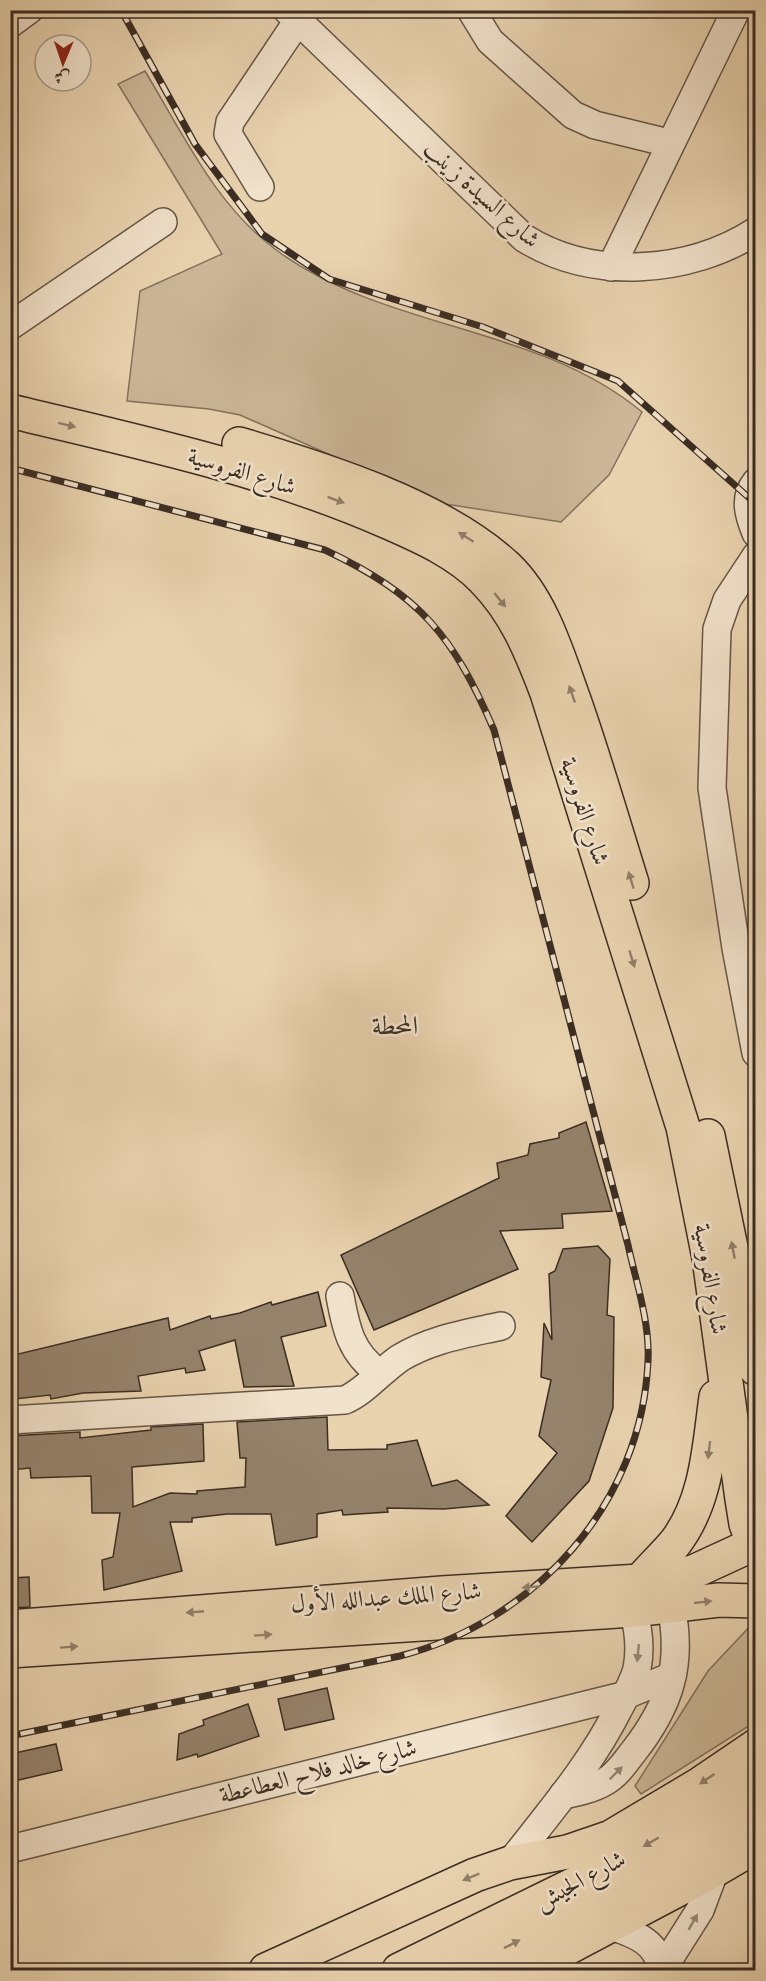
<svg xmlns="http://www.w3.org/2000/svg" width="766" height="1981" viewBox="0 0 766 1981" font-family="'Sorts Mill Goudy',Amiri,serif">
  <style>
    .green { fill: #cbb797; stroke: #83725e; stroke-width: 1.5 }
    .building { fill: #95836c; stroke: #3b2d24; stroke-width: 1.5 }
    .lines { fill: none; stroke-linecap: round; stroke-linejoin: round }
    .minor-casing { stroke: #665647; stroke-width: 30 }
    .major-casing { stroke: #3b2d24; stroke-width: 36 }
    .highway-casing { stroke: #3b2d24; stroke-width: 36 }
    .minor { stroke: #f1e2cb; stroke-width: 27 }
    .major { stroke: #e9d3af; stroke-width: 33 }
    .highway { stroke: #e9d3af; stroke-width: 33 }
    .rail-casing { stroke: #3b2d24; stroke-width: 7 }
    .rail { stroke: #f1e2cb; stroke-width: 4.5; stroke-dasharray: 14; stroke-linecap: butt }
    .oneway { fill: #92806a }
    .oneway2 { fill: #968878 }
    .labels { text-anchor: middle; stroke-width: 5; stroke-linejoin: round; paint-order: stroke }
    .street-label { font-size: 24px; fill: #3b2d24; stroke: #f1e2cb }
    .neighbourhood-label { font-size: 26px; fill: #3b2d24; stroke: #f1e2cb }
  </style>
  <rect width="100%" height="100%" fill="#e9d3af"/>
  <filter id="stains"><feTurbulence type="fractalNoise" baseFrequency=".00333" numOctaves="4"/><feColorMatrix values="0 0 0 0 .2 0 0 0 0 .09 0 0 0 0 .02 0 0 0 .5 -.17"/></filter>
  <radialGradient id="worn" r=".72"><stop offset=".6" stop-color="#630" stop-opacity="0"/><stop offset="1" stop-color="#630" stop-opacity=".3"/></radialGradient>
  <g class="green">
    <path d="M145,71C183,134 217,208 279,252C388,331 538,325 642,412L609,475L561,522L439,503L240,415L209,409L127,401L140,291L222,254L118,84Z"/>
    <polygon points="755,1621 755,1722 641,1794 635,1786 708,1671"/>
  </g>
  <g class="building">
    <polygon points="586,1122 612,1211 562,1214 563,1228 500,1231 518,1269 374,1330 341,1255 499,1178 497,1163 528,1155 530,1144 559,1138 559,1133"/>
    <polygon points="598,1246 610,1259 607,1315 614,1317 613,1408 589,1481 532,1542 506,1516 557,1453 539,1436 551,1380 541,1377 544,1323 552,1340 549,1274 555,1271 563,1249"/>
    <polygon points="318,1292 326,1326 281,1337 294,1386 244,1387 235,1340 199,1351 205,1370 186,1373 185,1368 138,1376 141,1391 83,1393 51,1399 50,1395 15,1399 10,1356 168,1318 170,1330 210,1316 211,1319 240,1313 271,1302 272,1305"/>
    <polygon points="327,1417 328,1450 387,1449 387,1445 417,1440 432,1486 457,1480 489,1505 444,1509 387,1508 388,1512 343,1515 342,1510 317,1514 317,1537 276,1545 271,1514 227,1514 192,1518 192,1522 170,1522 182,1571 104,1590 102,1560 113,1557 120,1513 92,1513 91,1476 31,1478 30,1468 10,1470 10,1436 80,1432 80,1438 151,1430 151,1427 203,1424 204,1461 132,1467 133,1507 170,1493 197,1494 197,1491 245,1487 246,1458 240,1458 237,1422"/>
    <polygon points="29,1577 30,1607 10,1608 10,1578"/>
    <polygon points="327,1688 334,1719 285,1730 278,1699"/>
    <polygon points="248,1704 259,1736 198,1757 197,1754 177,1760 179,1734 204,1725 203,1720"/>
    <polygon points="56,1744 62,1770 10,1782 10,1754"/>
  </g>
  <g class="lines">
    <defs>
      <g id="minor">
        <path d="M287,10L524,238C592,281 689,274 756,231"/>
        <polyline points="471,10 490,41 573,115 595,125 669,143"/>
        <polyline points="10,24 29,10"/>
        <polyline points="260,187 228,134 230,122 305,10"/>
        <polyline points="611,267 736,10"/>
        <polyline points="10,326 163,222"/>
        <path d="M756,482C743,498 749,516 756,533"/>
        <polyline points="756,556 727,600 717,629 712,788 736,948 756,1053"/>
        <path d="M340,1296C346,1329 351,1353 379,1373"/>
        <path d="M10,1420L345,1400C364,1392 381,1371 400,1358C431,1339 465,1334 501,1326"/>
        <path d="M563,1795C578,1792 593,1789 606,1781C618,1774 626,1761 634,1751C670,1705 683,1664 671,1606"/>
        <polyline points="10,1849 626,1695 672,1676"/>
        <path d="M510,1863C548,1814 590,1766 618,1710C625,1697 633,1683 637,1669C641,1648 639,1630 633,1610"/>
        <path d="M612,1926C637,1935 657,1942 662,1970"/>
        <polyline points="662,1970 700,1910 715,1870"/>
      </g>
      <g id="major">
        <path d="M10,411C139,442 268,469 390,523C422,537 458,553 483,579C515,611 531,651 547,693L683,1127L709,1258L742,1499L746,1524L756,1550"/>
        <path d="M239,444C323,469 442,506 507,567C542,600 558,656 574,700C595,760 613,822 632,883"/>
        <polyline points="708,1136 756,1369"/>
        <path d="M640,1581C651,1568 664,1556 675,1543C707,1501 709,1448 716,1397"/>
        <polyline points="10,1627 442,1593 640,1581 693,1572 756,1543"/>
        <polyline points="10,1651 633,1610 719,1600 756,1601"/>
        <polyline points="266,1970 475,1875 510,1863 567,1852 611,1837 700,1784 756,1746"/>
        <polyline points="526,1970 715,1870 756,1846"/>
      </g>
      <g id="highway">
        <polyline points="399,1970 599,1872 756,1779"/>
        <polyline points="460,1970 627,1887 756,1813"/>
      </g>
    </defs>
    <use href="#minor" class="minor-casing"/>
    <use href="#major" class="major-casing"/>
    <use href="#highway" class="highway-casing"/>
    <use href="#minor" class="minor"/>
    <use href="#major" class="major"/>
    <use href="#highway" class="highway"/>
    <defs>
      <g id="rail">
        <polyline points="121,10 195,144 262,234 329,279 483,327 618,381 756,504"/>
        <path d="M10,468L325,550C420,595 453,635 494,730L628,1245C636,1282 650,1322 648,1361C642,1503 536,1621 400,1656L10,1736"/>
      </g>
    </defs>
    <use href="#rail" class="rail-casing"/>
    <use href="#rail" class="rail"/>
  </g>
  <defs><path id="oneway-solid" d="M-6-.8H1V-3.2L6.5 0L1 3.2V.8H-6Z" transform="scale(1.5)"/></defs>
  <g class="oneway">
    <use href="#oneway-solid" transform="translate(67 425) rotate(14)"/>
    <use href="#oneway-solid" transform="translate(336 500) rotate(20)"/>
    <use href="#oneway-solid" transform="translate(466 537) rotate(-148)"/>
    <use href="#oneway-solid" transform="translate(500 600) rotate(51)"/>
    <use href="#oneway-solid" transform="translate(572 694) rotate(-109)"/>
    <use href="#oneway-solid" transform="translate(631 880) rotate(-107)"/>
    <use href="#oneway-solid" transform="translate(632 959) rotate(73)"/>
    <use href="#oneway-solid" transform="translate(733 1250) rotate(-101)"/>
    <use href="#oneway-solid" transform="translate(709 1450) rotate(97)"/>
    <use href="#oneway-solid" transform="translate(531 1587) rotate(176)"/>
    <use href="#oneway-solid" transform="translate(703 1602) rotate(-6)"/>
    <use href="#oneway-solid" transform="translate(195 1612) rotate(175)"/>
    <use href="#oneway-solid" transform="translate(263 1635) rotate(-4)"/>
    <use href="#oneway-solid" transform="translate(69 1647) rotate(-4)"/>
    <use href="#oneway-solid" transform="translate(707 1779) rotate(146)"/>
    <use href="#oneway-solid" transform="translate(651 1842) rotate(150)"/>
    <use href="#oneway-solid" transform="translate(471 1877) rotate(158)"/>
    <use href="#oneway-solid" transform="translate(512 1944) rotate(-27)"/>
  </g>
  <g class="oneway2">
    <use href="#oneway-solid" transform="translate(638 1653) rotate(96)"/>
    <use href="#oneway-solid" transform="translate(616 1773) rotate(-45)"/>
    <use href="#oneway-solid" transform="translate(693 1922) rotate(-60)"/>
  </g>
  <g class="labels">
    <g class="street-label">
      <text transform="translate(482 194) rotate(42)" y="8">شارع السيدة زينب</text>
      <text transform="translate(242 471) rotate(17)" y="8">شارع الفروسية</text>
      <text transform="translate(585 811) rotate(72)" y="8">شارع الفروسية</text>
      <text transform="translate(711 1279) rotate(81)" y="8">شارع الفروسية</text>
      <text transform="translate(386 1597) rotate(-4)" y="8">شارع الملك عبدالله الأول</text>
      <text transform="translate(318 1771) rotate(-14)" y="8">شارع خالد فلاح العطاعطة</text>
      <text transform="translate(580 1880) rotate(-28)" y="8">شارع الجيش</text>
    </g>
    <g class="neighbourhood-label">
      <text x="395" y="1034">المحطة</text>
    </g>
  </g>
  <rect width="766" height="1981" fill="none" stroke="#e9d3af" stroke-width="36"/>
  <rect x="12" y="12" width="742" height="1957" fill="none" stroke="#3b2d24" stroke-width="3"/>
  <rect x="18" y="18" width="730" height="1945" fill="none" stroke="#3b2d24" stroke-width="1.5"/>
  <g transform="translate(63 63) rotate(182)"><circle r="28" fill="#f1e2cb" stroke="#a89a88" stroke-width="1.5"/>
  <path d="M0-4.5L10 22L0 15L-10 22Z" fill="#8f2418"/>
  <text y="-9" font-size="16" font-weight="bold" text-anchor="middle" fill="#3b2d24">ش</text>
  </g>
  <rect width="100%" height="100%" filter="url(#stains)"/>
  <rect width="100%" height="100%" fill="url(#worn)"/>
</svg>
